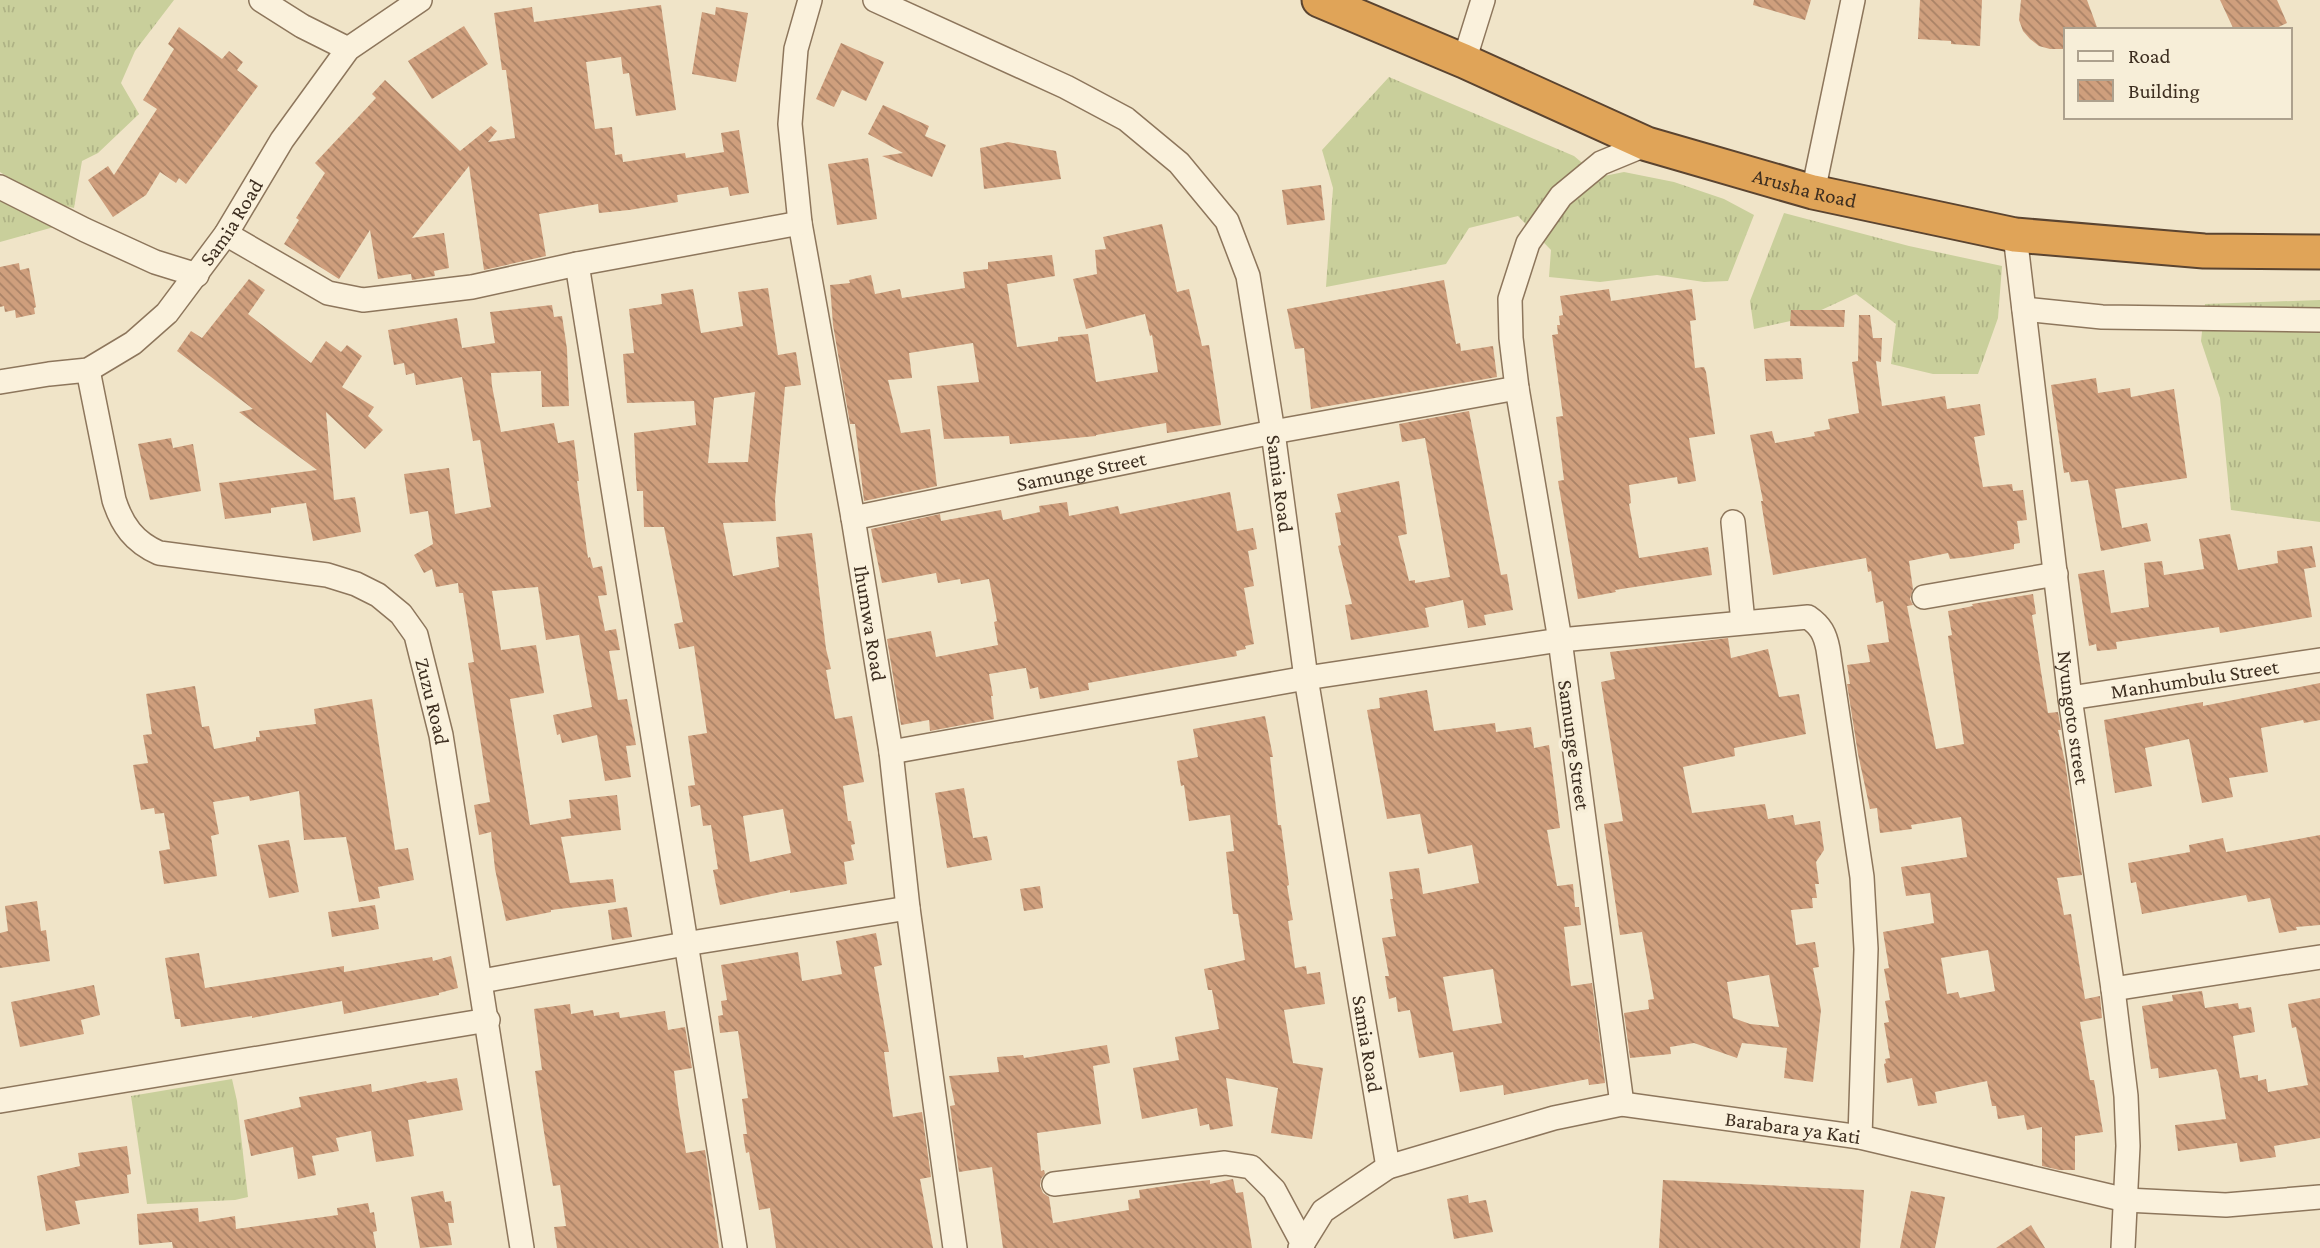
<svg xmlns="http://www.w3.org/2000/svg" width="2320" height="1248" viewBox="0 0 2320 1248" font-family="'Crimson Pro',serif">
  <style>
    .grass { fill: url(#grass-tufts) }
    .building { fill: url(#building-back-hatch); fill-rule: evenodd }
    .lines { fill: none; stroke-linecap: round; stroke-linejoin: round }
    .minor-casing { stroke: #8d765c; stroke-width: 26 }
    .highway-casing { stroke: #5b4430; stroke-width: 37 }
    .minor { stroke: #faf1dc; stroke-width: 23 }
    .highway { stroke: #e0a458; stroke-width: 33 }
    .labels { text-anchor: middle; stroke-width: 7; stroke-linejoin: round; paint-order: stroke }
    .street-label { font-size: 21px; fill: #3d2e20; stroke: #f7eed8 }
  </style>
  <defs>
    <pattern id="grass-tufts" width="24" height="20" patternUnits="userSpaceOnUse" patternTransform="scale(1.75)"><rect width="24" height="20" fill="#c9cf9b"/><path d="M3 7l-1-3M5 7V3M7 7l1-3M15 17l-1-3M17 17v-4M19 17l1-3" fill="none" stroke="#aeb285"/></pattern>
    <pattern id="building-back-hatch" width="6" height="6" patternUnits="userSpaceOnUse" patternTransform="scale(1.75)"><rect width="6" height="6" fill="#cf9f7d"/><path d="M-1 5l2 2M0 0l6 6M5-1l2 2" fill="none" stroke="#a98266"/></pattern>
  </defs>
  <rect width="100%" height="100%" fill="#f0e4c8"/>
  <g class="grass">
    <polygon points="0,0 174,0 135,51 121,83 139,114 98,153 82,161 74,208 47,202 0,172"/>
    <polygon points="1389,77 1574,156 1599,177 1624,172 1674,182 1724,199 1754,215 1728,281 1704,282 1657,275 1600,282 1549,277 1551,250 1518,216 1469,228 1446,264 1326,287 1333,188 1322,150"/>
    <polygon points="0,199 54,227 0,242"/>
    <polygon points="1784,213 1909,246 2002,266 1998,318 1978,374 1933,374 1891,364 1896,324 1856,294 1804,318 1754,329 1750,301"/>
    <polygon points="2320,300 2320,522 2231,510 2220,398 2201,341 2205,304"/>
    <polygon points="232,1079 237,1101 248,1197 235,1200 147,1204 131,1096"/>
  </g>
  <g class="building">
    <polygon points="1754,0 1811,0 1805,20 1753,5"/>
    <polygon points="1920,0 1982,0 1980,46 1951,44 1951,41 1918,39"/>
    <polygon points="2021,0 2087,0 2098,30 2066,30 2066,49 2050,49 2039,46 2030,39 2023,31 2019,20"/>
    <polygon points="2220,0 2277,0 2287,23 2272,30 2234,30"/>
    <polygon points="661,5 676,110 636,116 629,73 623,74 621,57 586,62 595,129 612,127 615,155 622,154 623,162 685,153 686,158 724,152 721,133 739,130 749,193 730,196 728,187 677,195 678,202 629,210 599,213 598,204 539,214 546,256 484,270 469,166 412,238 444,233 449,268 434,271 435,276 412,280 411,274 378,279 370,230 339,279 284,244 299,220 296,218 325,173 315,163 376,98 372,94 385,80 460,151 491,126 497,131 488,142 515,138 506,70 502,70 494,13 532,7 534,22"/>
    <polygon points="716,7 748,13 736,82 692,74 702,12 715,15"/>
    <polygon points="464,26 488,64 432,99 408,61"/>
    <polygon points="179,27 222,59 229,51 243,62 237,70 258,86 186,184 179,178 176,183 160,172 146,195 113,217 88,180 108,166 114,175 157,109 143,100 174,49 168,44"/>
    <polygon points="841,43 884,62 866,101 842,90 834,107 816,99"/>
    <polygon points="883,105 929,126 925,136 946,145 932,177 882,156 903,153 868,134"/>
    <polygon points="1008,142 1056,151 1061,179 984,189 980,148"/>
    <polygon points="868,158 877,219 837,225 828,164"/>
    <polygon points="1321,185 1325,220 1287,225 1282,190"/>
    <polygon points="1162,224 1177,292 1189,289 1202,346 1209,345 1221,425 1167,433 1166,423 1096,435 1096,436 1010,444 1009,436 944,439 937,386 979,382 973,343 909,353 912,378 888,380 901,433 930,429 937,486 864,501 855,424 850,424 833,325 830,285 850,283 849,280 871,275 875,294 900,289 902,298 965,288 963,272 988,269 988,262 1052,255 1055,276 1007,284 1017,347 1058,341 1058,337 1088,334 1096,382 1158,372 1152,335 1150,336 1145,314 1086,329 1073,279 1097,274 1095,250 1106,249 1103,237"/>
    <polygon points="19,263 20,270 29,268 36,307 34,308 35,314 16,318 15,310 5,312 4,306 0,307 0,267"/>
    <polygon points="249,279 265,290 248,314 311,363 326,341 341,352 347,345 362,356 342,387 374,407 368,416 383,430 365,449 326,412 334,500 355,497 361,532 313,541 306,503 271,508 271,513 225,519 219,483 317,470 239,412 253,409 177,351 191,331 202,338"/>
    <polygon points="1444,280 1456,344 1460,343 1461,351 1493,346 1497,377 1311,409 1304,348 1295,349 1287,309"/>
    <path d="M768,288L778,355L796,352L801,385L785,387L775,500L776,521L723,523L733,576L779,567L776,537L812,533L826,649L831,669L826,670L835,719L852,716L864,782L843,786L848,821H851L855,844L851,845L854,860L844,862L847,884L790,893V890L720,905L713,870L718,869L711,825L703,826L700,805L691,807L688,786L695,785L688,736L707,733L694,646L679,649L674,624L683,622L664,527H644L643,491H637L636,478L634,433L696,425L694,401L627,403L623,354L634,353L629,309L662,304L661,294L693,289L701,333L743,326L738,292ZM755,392L748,462L708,463L714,398ZM783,809L791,853L750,862L743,816Z"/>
    <polygon points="1609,289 1611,301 1692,289 1696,320 1690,321 1695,368 1704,367 1706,372 1715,434 1689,438 1696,481 1678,484 1677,477 1629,485 1631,503 1629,504 1639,558 1708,547 1712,575 1615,590 1616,592 1578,599 1558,481 1564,480 1556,417 1563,416 1552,335 1558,334 1557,325 1560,325 1559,316 1563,315 1560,296"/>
    <polygon points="552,305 554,317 562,316 567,349 569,406 542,407 541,371 491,373 492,386 501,432 554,423 558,443 574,440 579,481 577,481 588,558 590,557 593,568 602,566 607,595 598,596 605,631 616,629 620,650 609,651 618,700 627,699 636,745 626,746 631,777 605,781 597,735 562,743 560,734 557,735 553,715 592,707 579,635 546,640 538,587 492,591 501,650 536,645 544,693 510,699 530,825 571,818 569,800 617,795 621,830 561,837 570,883 613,879 616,902 551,910 551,912 506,921 495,869 491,832 479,835 474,805 490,802 468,663 474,662 463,593 459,593 458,583 436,587 432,569 424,573 414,555 433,544 428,511 410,514 404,474 449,468 455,514 491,507 480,440 473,441 462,377 416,385 414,373 406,375 404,363 394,365 388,330 457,318 462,348 495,343 490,312"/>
    <polygon points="1791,310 1845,310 1844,327 1790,326"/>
    <path d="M1859,315H1870L1873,338H1882L1881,362L1876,361L1882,406L1945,396L1947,409L1980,404L1985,435L1974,437L1983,487L2012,484L2013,491L2023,490L2027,520L2017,521L2020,543L2014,544V549L1969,557L1950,559L1948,553L1909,561L1913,589L1910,599L1913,605L1907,606L1936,749L1964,744L1948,636L1952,635L1948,611L1973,606L1972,604L2033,594L2036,614L2032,615L2043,684L2048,713L2058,712L2061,730H2058L2065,762L2082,875L2057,878L2064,915L2071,914L2085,999L2100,996L2102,1018L2080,1022L2090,1080H2094L2103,1132L2075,1136V1170H2059L2042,1166V1127L2027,1130L2024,1115L1998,1119L1996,1106H1992L1987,1081L1935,1092L1937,1103L1918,1106L1912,1078L1887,1083L1884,1064L1886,1063L1885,1059L1890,1058L1884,1023L1889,1022L1885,1001L1890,1000L1884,969L1889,968L1883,932L1934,923L1930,893L1906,896L1901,867L1967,857L1961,817L1911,825L1912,829L1880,833L1877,808L1870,809L1858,754L1847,684H1850L1847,665L1870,662L1867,645L1889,642L1883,601L1876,603L1871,571L1868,572L1866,558L1773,575L1761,501H1763L1750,435L1772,431L1775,443L1815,436L1814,432L1830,429L1828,419L1859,413L1852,362L1858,361ZM1988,950L1995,991L1960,998L1958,992L1947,994L1941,958Z"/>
    <polygon points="1801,358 1803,379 1766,381 1764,359"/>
    <polygon points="2096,378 2098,393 2130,388 2131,397 2174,389 2187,478 2115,489 2122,528 2147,523 2151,541 2101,551 2088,480 2071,482 2069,472 2064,473 2051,385"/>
    <polygon points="1469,411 1501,575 1507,574 1513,610 1484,615 1486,625 1468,628 1463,600 1425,608 1429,627 1351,640 1345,605 1352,604 1338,546 1341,545 1335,513 1341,512 1337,494 1399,481 1407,534 1398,536 1409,581 1415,580 1415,583 1450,577 1425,438 1402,442 1399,424"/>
    <polygon points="171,438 173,448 193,444 201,491 150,500 138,444"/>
    <polygon points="1230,492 1237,531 1253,528 1257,549 1248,551 1254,586 1244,588 1254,644 1245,646 1246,649 1236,651 1237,656 1088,683 1089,690 1040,699 1038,687 1030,689 1026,668 989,674 993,696 991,696 994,719 930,731 929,720 901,725 887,639 931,631 936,657 998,645 994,622 997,621 989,579 961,584 960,579 938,583 936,573 882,583 871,529 940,514 941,521 1001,510 1003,520 1040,512 1039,506 1067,502 1069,516 1118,506 1120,514"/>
    <polygon points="2230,534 2238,570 2278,563 2277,551 2312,546 2316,567 2304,569 2312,617 2220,633 2219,627 2116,642 2117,649 2097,651 2096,644 2089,646 2078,574 2104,570 2111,613 2149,607 2144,563 2162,561 2164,575 2204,569 2199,539"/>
    <path d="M1728,638L1731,658L1768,649L1779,697L1799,694L1806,734L1734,748L1735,756L1683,767L1692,813L1765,804L1768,819L1793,815L1795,825L1820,821L1824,850L1816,862L1819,884H1815L1817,898H1812L1813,908L1791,910L1796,945L1815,942L1819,967L1813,968L1821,1010L1813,1082L1784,1078L1787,1048L1742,1043L1737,1058L1694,1043L1670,1047L1671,1054L1630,1058L1624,1013L1649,1009L1648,1000L1654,999L1642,932L1620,935L1604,824L1623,821L1601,682L1615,679L1610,652ZM1769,975L1779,1027L1750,1024L1733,1018L1727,982Z"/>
    <polygon points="2320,683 2320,720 2304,723 2303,720 2261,728 2268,772 2229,778 2233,797 2202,803 2189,739 2145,748 2152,786 2115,793 2104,720 2203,702 2203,706"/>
    <polygon points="195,686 202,727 209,726 214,749 256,741 256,737 260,737 259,731 316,724 314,709 372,699 395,850 408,848 414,880 378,887 380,898 359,902 346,837 304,840 299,791 250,801 249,796 213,802 219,834 211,836 217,876 164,884 159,851 170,849 164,813 155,814 154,808 141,810 133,765 148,763 143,735 152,734 146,694"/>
    <path d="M1427,690L1434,731L1495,723L1496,732L1531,727L1534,748L1549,745L1560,828L1547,830L1557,886L1573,884L1575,907H1579L1581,925L1564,927L1571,986L1592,983L1605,1083L1589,1085L1588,1079L1504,1095L1503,1085L1460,1092L1453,1052L1419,1058L1410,1010L1398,1012L1396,997L1389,999L1385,976H1389L1382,938L1396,936L1390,899H1393L1389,872L1419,868L1423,894L1479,883L1472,845L1428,854L1420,814L1387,819L1367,710L1380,708L1379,698ZM1493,969L1502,1023L1453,1031L1443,977Z"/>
    <polygon points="1265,716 1273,757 1270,757 1278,825 1281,825 1289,885 1287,886 1293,920 1288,921 1295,968 1306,966 1307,974 1320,972 1325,1004 1284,1010 1293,1063 1323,1068 1312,1139 1271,1133 1278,1088 1226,1078 1233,1126 1210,1130 1209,1124 1200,1126 1197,1108 1142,1119 1133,1068 1179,1060 1175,1037 1219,1029 1212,990 1208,990 1204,969 1245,960 1238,914 1233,914 1226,852 1234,851 1230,815 1189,821 1184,785 1181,786 1177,761 1198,757 1193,729"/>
    <polygon points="964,788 973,838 987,836 992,860 947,868 935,793"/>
    <polygon points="2320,835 2320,925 2296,927 2297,930 2279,933 2270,898 2248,902 2246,895 2142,914 2136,882 2131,883 2128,863 2190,852 2189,845 2223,838 2226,852"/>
    <polygon points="289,840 299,892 269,898 258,845"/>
    <polygon points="1040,886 1043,908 1024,911 1020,889"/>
    <polygon points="37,901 41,931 46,930 50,961 0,968 0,933 8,931 5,906"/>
    <polygon points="375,905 379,929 332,937 328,912"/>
    <polygon points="627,907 632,937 612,940 608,910"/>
    <polygon points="876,933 882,965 874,967 889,1052 884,1052 893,1117 922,1112 931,1177 920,1179 933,1248 776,1248 770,1208 759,1210 749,1152 746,1153 743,1134 747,1134 742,1099 748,1098 738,1031 720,1033 718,1016 723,1015 721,1001 727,1000 721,965 798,952 802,981 842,974 836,941"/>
    <polygon points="199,953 205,988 344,966 344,972 432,957 433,961 451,956 458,988 439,993 439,995 344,1014 342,1001 252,1018 252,1016 181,1027 180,1019 175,1019 165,958"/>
    <polygon points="94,985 100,1015 81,1020 84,1034 20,1047 11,1002"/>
    <polygon points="2202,991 2205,1008 2238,1003 2239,1009 2251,1007 2255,1032 2233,1036 2240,1078 2258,1075 2258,1081 2266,1079 2268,1092 2308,1085 2296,1027 2292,1028 2288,1004 2320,998 2320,1138 2274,1146 2276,1157 2240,1162 2237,1143 2178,1151 2175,1125 2226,1119 2218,1072 2216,1069 2159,1078 2158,1068 2151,1069 2142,1006 2173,1001 2172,995"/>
    <polygon points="570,1004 571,1014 593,1010 594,1016 619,1012 620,1018 665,1011 668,1030 685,1027 692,1068 674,1071 678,1104 686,1153 705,1150 719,1248 557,1248 554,1227 566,1226 560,1185 553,1186 544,1132 535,1071 542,1070 534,1009"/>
    <polygon points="1107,1045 1110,1063 1093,1066 1101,1124 1037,1133 1041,1171 1044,1170 1045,1174 1041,1179 1040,1186 1043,1193 1049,1197 1053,1223 1129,1210 1128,1200 1140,1198 1139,1190 1191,1182 1210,1180 1210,1184 1233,1179 1236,1193 1243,1192 1252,1248 1003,1248 992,1167 959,1172 950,1106 955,1105 949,1076 999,1072 997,1057 1023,1055 1024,1058"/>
    <polygon points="457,1078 463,1110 408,1120 414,1156 376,1162 371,1131 336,1138 339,1151 312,1156 316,1175 298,1179 293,1147 251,1156 244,1120 301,1107 299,1097 371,1084 372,1092 426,1081 427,1083"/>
    <polygon points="127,1146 131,1174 127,1175 129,1193 75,1201 80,1224 46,1231 37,1176 80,1166 78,1153"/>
    <polygon points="1663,1180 1864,1190 1860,1248 1659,1248"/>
    <polygon points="443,1191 445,1202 451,1201 454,1223 448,1223 452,1245 420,1248 411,1197"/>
    <polygon points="1911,1191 1945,1197 1935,1248 1900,1248"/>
    <polygon points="1468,1195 1469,1203 1486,1200 1493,1232 1454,1239 1447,1199"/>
    <polygon points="368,1203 370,1213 374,1212 377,1231 373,1232 376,1248 173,1248 172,1242 139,1245 137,1214 198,1208 199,1222 235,1216 236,1229 338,1215 337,1208"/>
    <polygon points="2031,1225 2045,1248 1996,1248"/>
  </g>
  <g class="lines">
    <defs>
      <g id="minor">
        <polyline points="261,0 302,26 348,49"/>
        <path id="s1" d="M810,0L796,49L790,124L800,223L853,518L891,752L908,908L955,1248"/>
        <path id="s2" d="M875,0L1066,87L1126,119L1179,163L1227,221L1248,276L1273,432L1306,678L1388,1167"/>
        <polyline points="1464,61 1483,0"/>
        <polyline points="0,187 85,230 155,262 197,275"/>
        <polyline points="1813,192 1853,0"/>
        <polyline points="226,234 328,293 363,300 472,287 577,264 800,223"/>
        <path id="s3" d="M2015,235L2070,698L2113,989L2126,1096L2128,1146L2123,1248"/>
        <polyline points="577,264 735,1248"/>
        <polyline points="2024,309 2102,317 2320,320"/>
        <path id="s4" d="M88,370L114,500C122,525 134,542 159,553L327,575L356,584L378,595L401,614L416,635L441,735L522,1248"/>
        <path id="s5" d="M0,382L49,374L88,370L133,343L167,313L226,234L282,140L348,49L420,0"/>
        <path id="s6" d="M853,518L1273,432L1517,388"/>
        <polyline points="1733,522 1743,622"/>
        <polyline points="1924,597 2056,574"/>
        <path id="s7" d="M2070,698L2320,660"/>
        <path d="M891,752L1306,678L1560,640L1808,617C1821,626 1825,634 1828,649L1862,877L1866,949L1860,1137"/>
        <polyline points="482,981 685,944 908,908"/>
        <polyline points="2113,989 2320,957"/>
        <polyline points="0,1101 488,1020"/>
        <polyline points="1622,1104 1560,640 1517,388 1511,338 1510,299 1528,243 1561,196 1601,163 1647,144"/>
        <polyline points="1054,1184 1225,1163 1251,1167 1274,1190 1303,1244"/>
        <path id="s8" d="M1300,1248L1323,1211L1388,1167L1554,1118L1622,1104L1860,1137L2126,1200L2226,1205L2320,1197"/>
      </g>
      <g id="highway">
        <path id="s9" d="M1319,0L1464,61L1647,144L1813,192L2015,235L2204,251L2320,252"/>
      </g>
    </defs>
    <use href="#minor" class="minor-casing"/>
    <use href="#highway" class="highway-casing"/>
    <use href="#minor" class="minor"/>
    <use href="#highway" class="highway"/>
  </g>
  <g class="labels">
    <g class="street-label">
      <text dy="7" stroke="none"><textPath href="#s9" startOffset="522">Arusha Road</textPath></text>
      <text dy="7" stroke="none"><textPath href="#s5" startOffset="298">Samia Road</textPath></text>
      <text dy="7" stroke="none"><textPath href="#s6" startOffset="233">Samunge Street</textPath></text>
      <text dy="7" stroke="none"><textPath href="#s2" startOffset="691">Samia Road</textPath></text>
      <text dy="7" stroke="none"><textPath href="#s1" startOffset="632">Ihumwa Road</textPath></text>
      <text dy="7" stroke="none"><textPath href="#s7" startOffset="126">Manhumbulu Street</textPath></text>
      <text dy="7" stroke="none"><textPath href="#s4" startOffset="553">Zuzu Road</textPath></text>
      <text dy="7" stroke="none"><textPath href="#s3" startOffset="486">Nyungoto street</textPath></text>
      <text transform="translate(1574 745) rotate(82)" y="7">Samunge Street</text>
      <text dy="7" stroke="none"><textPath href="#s2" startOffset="1258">Samia Road</textPath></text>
      <text dy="7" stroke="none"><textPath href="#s8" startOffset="537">Barabara ya Kati</textPath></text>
    </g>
  </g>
  <rect x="2064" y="28" width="228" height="91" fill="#f7eed8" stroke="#ada18e" stroke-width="2"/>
  <rect x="2078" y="51" width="35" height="10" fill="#faf1dc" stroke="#ada18e" stroke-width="2"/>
  <text x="2128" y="63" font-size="21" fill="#3d2e20">Road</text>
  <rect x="2078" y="80" width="35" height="21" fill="url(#building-back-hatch)" stroke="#ada18e" stroke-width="2"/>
  <text x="2128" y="98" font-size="21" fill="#3d2e20">Building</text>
</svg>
